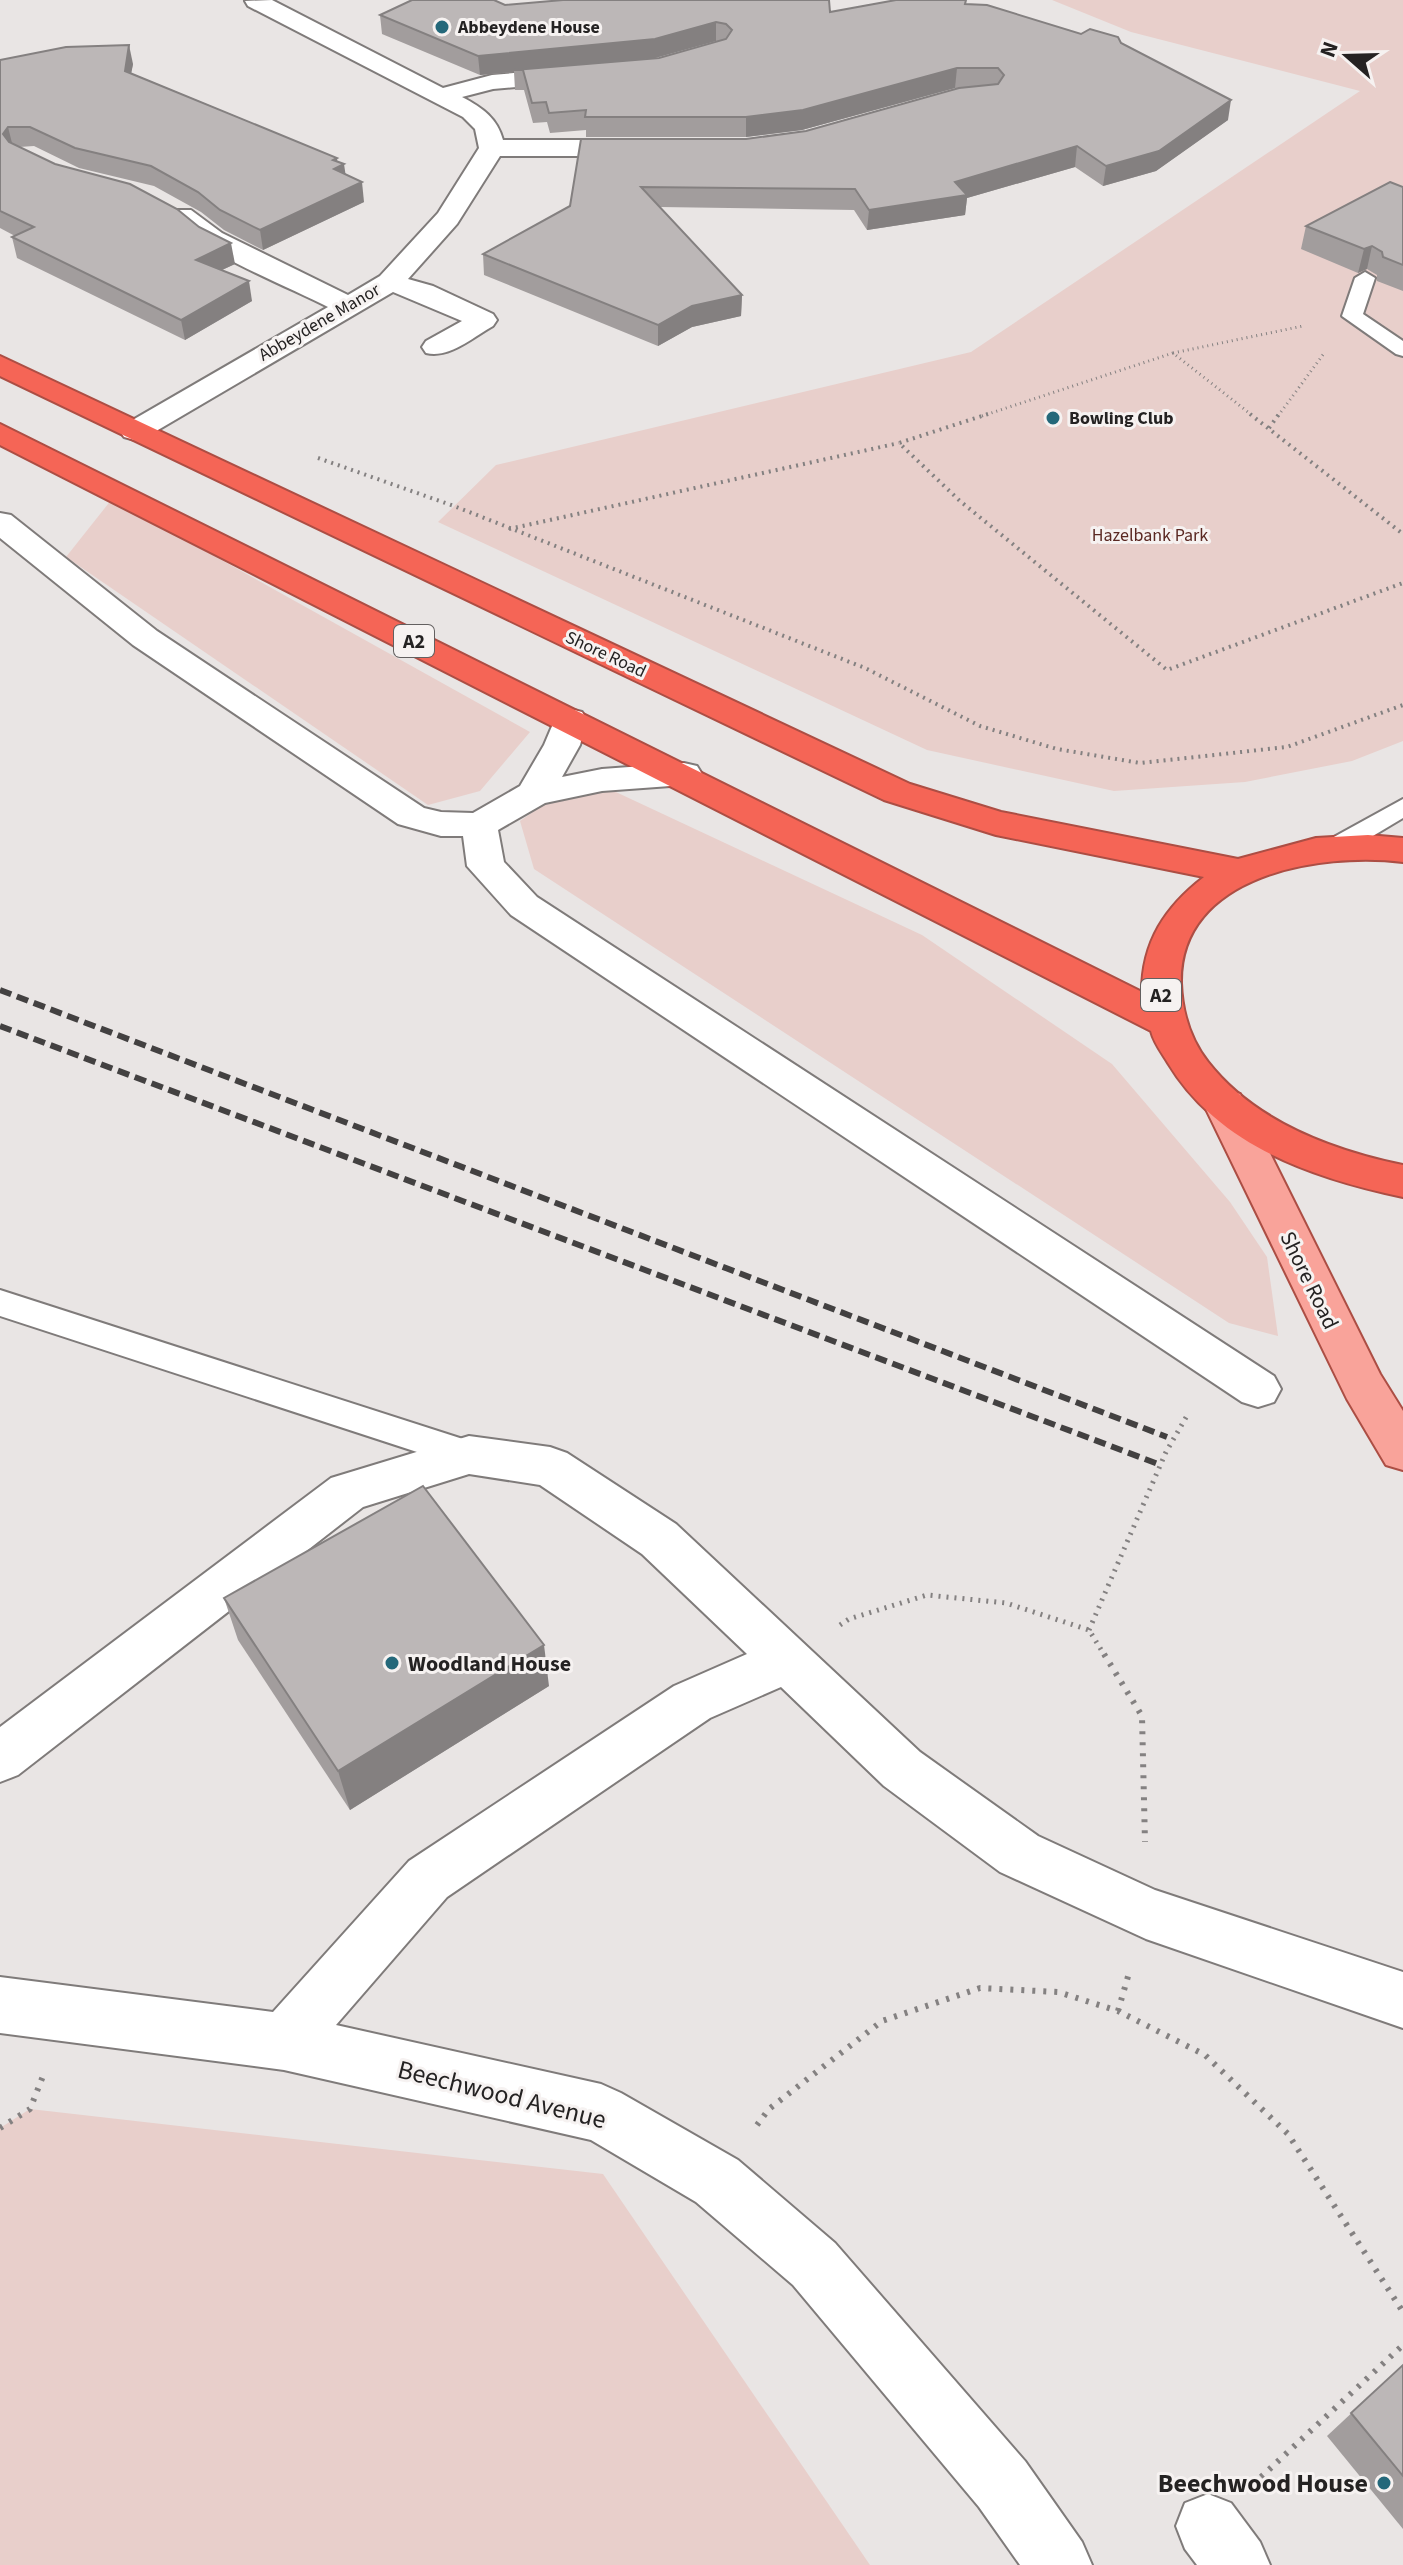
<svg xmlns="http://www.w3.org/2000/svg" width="1403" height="2565" viewBox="0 0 1403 2565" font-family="'Source Sans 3',sans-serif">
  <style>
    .green { fill: #e8cfcb }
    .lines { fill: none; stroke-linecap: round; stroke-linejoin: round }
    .lane-casing { stroke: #7f7b7a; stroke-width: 4 }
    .street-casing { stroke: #7f7b7a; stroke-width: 4 }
    .primary-casing { stroke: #ac4e44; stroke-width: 4 }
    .highway-casing { stroke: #ac4e44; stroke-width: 4 }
    .path-far3 { stroke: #848181; stroke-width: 3; stroke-dasharray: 1 4; stroke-linecap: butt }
    .path-far2 { stroke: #848181; stroke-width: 4; stroke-dasharray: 2 5; stroke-linecap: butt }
    .path-far1 { stroke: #848181; stroke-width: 5; stroke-dasharray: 2 6; stroke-linecap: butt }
    .path { stroke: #848181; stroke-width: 6; stroke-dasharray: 3 8; stroke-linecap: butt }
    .lane { fill: #fff; fill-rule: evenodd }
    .street { fill: #fff; fill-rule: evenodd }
    .primary { fill: #f9a39a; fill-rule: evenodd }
    .highway { fill: #f56556; fill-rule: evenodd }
    .rail { stroke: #434141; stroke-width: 6; stroke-dasharray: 12 6; stroke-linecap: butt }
    .wall { fill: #a29d9d; fill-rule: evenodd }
    .shaded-wall { fill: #848080 }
    .building { fill: #bcb7b7; stroke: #848080; stroke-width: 2 }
    .poi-dot { fill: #24687a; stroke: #f6f2f1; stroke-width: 3 }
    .labels { text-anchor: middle; stroke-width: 6; stroke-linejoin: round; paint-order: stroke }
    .far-poi-label { font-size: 18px; font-weight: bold; fill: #242222; stroke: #f6f2f1; text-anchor: start }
    .far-street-label { font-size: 18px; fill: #242222; stroke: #f6f2f1 }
    .far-park-label { font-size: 18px; fill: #5a2822; stroke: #f6f2f1 }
    .shield { fill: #f6f2f1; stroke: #636060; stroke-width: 2 }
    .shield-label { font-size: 20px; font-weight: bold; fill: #242222 }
    .street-label { font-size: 22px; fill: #242222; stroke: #f6f2f1 }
    .poi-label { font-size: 22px; font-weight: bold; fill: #242222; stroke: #f6f2f1; text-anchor: start }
    .near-street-label { font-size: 26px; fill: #242222; stroke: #f6f2f1 }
    .near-poi-label { font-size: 26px; font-weight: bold; fill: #242222; stroke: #f6f2f1; text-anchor: end }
  </style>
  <rect width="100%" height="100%" fill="#e9e5e4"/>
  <g class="green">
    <polygon points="1052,0 1403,0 1403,741 1352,761 1245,782 1114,791 927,750 438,522 496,465 971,352 1360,91 1131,32"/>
    <polygon points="112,499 530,732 480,791 428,805 66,557"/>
    <polygon points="603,786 922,935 1112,1064 1230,1202 1267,1257 1278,1336 1229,1323 534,869 520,821 551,799"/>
    <polygon points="30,2109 603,2174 870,2565 0,2565 0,2128"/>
  </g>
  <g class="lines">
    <defs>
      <g id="lane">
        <polygon points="1365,272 1375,278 1363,314 1403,341 1403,356 1396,354 1342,316 1355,278"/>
        <polygon points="1403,799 1403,818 1341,855 1332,858 1323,855 1319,849 1323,843"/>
        <polygon points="0,1290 469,1441 481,1445 486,1455 481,1465 469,1469 0,1316"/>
      </g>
      <g id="street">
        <path d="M272,0L443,88L492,75L573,68L582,70L585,75L582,80L573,82L493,89L462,97C483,108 497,118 503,140H639L648,143L652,148L648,153L639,156H500L457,224L408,279L433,286L493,314L497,320L493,326C473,337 449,359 426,353L422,347L426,341L462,321L393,292L146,437L135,440L124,437L120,431L124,425L328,307C289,287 192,249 169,216L173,210H191L222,233L348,295L380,276L438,213L479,148L475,129L463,117L248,6L245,1Z"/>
        <polygon points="0,513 11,515 157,631 424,808 441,812 473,813 520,786 544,745 558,712 570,709 582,712 587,720 580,745 562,777 602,769 684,763 697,766 702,774 697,782 684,785 602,791 545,803 498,830 504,862 537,897 1274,1376 1281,1389 1274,1402 1258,1407 1242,1402 511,915 467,866 463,836 441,836 398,824 133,645 0,538"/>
        <polygon points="469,1436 550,1447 567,1453 676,1524 920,1752 1038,1836 1155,1890 1403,1972 1403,2028 1146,1939 1000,1872 884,1786 781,1687 710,1718 447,1897 336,2025 601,2084 621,2093 738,2160 835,2243 1025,2461 1082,2542 1092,2565 1020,2565 979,2507 793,2285 696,2202 591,2140 284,2070 0,2033 0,1977 273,2012 409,1861 674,1686 747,1654 642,1554 540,1485 469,1474 363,1507 18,1775 0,1782 0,1727 331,1478"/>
        <polygon points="1208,2494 1231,2503 1260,2542 1270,2565 1197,2565 1185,2549 1176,2526 1185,2503"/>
      </g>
      <polygon id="primary" points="1225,1090 1240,1094 1246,1105 1380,1374 1403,1411 1403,1470 1386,1465 1347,1399 1204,1105 1210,1094"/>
      <path id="highway" d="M0,356L910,784L1001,812L1238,859L1316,838L1368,835L1403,838V862C1321,852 1179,874 1181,983C1182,1011 1190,1039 1208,1062C1255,1122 1331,1150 1403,1165V1197C1313,1178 1218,1146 1168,1063C1162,1053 1154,1043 1151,1031L0,445V424L1142,992C1142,942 1165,907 1204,877L996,835L884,800L0,376Z"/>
    </defs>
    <use href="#lane" class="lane-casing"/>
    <use href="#street" class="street-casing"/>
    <use href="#primary" class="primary-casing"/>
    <use href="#highway" class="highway-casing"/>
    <g class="path-far3">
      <polyline points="1173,353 1303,326"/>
      <polyline points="982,416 1173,353 1253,416"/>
      <polyline points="1278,416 1325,352"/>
    </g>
    <g class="path-far2">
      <polyline points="988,414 899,443 960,501 1167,670 1403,583"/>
      <polyline points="1250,414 1403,534"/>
      <polyline points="1269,428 1279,414"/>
      <polyline points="318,458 454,506 865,668 980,726 1057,749 1140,763 1287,747 1403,705"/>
      <polyline points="509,529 899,443"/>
    </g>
    <g class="path-far1">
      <polyline points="840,1625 849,1619 927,1595 1006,1603 1089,1630 1105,1656"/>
      <polyline points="1089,1630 1166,1452 1188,1414"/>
    </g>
    <g class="path">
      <polyline points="1104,1654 1142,1716 1145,1842"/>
      <polyline points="1118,2011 1129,1973"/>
      <polyline points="757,2125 769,2109 882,2021 980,1988 1058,1992 1118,2011 1205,2055 1288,2134 1403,2312"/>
      <polyline points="0,2128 30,2109 43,2076"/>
      <polyline points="1261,2477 1403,2345"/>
    </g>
    <use href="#lane" class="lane"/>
    <use href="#street" class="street"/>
    <use href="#primary" class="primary"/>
    <use href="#highway" class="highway"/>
    <g class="rail">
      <polyline points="0,990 1167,1437"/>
      <polyline points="0,1026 1158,1464"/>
    </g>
  </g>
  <g class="wall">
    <path d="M966,4L1081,34L1121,43L1228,120L1156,171L1103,186L1075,167L967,198L965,215L867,230L854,210L660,207L742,295L741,316L692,327L658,346L484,275L483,254L746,139L806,131L960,88H955L802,130L746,137H586V130L550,133L547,122L533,123L524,90H515L514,72L480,75L382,34L380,15L505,5L830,12ZM716,41L718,42L659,58H655Z"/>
    <polygon points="0,60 133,64 131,73 337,158 337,161 364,202 263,250 224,230 201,212 154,186 79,168 34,146 19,147 235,264 222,270 252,301 185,340 17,258 12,237 15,236 0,228"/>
    <polygon points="1403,187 1403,291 1377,281 1377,275 1367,269 1358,273 1301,249 1306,226"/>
    <polygon points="224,1598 549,1686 350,1810 238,1640"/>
    <polygon points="1403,2365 1403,2529 1327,2436"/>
  </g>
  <g class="shaded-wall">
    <polygon points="716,22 716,41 655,58 514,70 514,72 480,75 478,56"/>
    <polygon points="129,45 133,64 128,90 125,71"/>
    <polygon points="957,68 955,88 802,130 746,137 746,117"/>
    <polygon points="1231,100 1228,120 1156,171 1103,186 1106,166"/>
    <polygon points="8,127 13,147 3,134"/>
    <polygon points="1077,146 1075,167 967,198 965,215 867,230 869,210 955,182"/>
    <polygon points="337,158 338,167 344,164 347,184 336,189 333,160"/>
    <polygon points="362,182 364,202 263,250 260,230"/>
    <polygon points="231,243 235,264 200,280 196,260"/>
    <polygon points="1372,246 1367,269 1358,273 1364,249"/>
    <polygon points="249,281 252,301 185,340 181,320"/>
    <polygon points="742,295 741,316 692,327 658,346 658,325 692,306"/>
    <polygon points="544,1645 549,1686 350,1810 338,1771"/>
  </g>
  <g class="building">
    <polygon points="412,0 494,0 505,5 563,0 829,0 830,12 896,0 966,0 965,4 987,5 1081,34 1090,29 1118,37 1121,43 1231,100 1159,151 1106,166 1077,146 955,182 967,195 869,210 855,189 641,187 742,295 692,306 658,325 483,254 570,206 581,139 746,139 806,131 959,88 998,84 1004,75 998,68 957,68 803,110 746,117 585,117 586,110 549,113 546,102 532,103 523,70 514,70 659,58 726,39 732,30 726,24 716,22 655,39 478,56 380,15"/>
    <polygon points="129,45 125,71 337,158 333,160 344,164 334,169 362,182 260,230 220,210 198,192 151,166 75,148 30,127 8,127 3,134 9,142 55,164 130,184 177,209 199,227 231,243 196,260 249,281 181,320 12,237 34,227 0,211 0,60 66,47"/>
    <polygon points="1390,182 1403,187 1403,265 1383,257 1382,252 1372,246 1364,249 1306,226"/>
    <polygon points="423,1486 544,1645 338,1771 224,1598"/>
    <polygon points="1403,2365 1403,2476 1351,2413"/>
  </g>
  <g class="poi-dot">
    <circle cx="442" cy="27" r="8"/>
    <circle cx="1053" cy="418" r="8"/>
    <circle cx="392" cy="1663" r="8"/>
    <circle cx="1384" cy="2483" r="8"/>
  </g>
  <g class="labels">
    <g class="far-poi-label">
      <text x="458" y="33">Abbeydene House</text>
      <text x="1069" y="424">Bowling Club</text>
    </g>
    <g class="far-street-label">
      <text transform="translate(319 322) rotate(-30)" y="6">Abbeydene Manor</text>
      <text transform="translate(606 654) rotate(25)" y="6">Shore Road</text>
    </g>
    <g class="far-park-label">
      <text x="1150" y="541">Hazelbank Park</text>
    </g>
    <g class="shield">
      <rect x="394" y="625" width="40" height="32" rx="6"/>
      <rect x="1141" y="979" width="40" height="32" rx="6"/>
    </g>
    <g class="shield-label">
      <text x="414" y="648">A2</text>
      <text x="1161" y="1002">A2</text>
    </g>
    <g class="street-label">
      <text transform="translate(1310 1280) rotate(64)" y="8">Shore Road</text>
    </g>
    <g class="poi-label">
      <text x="408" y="1671">Woodland House</text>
    </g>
    <g class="near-street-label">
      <text transform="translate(502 2094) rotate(14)" y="9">Beechwood Avenue</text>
    </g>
    <g class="near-poi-label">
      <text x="1368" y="2492">Beechwood House</text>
    </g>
  </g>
  <g transform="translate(1347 56) rotate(290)" stroke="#f6f2f1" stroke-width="6" paint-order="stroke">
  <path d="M0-6L14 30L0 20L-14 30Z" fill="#242222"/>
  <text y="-12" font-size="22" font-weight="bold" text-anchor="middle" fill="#242222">N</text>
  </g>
</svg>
